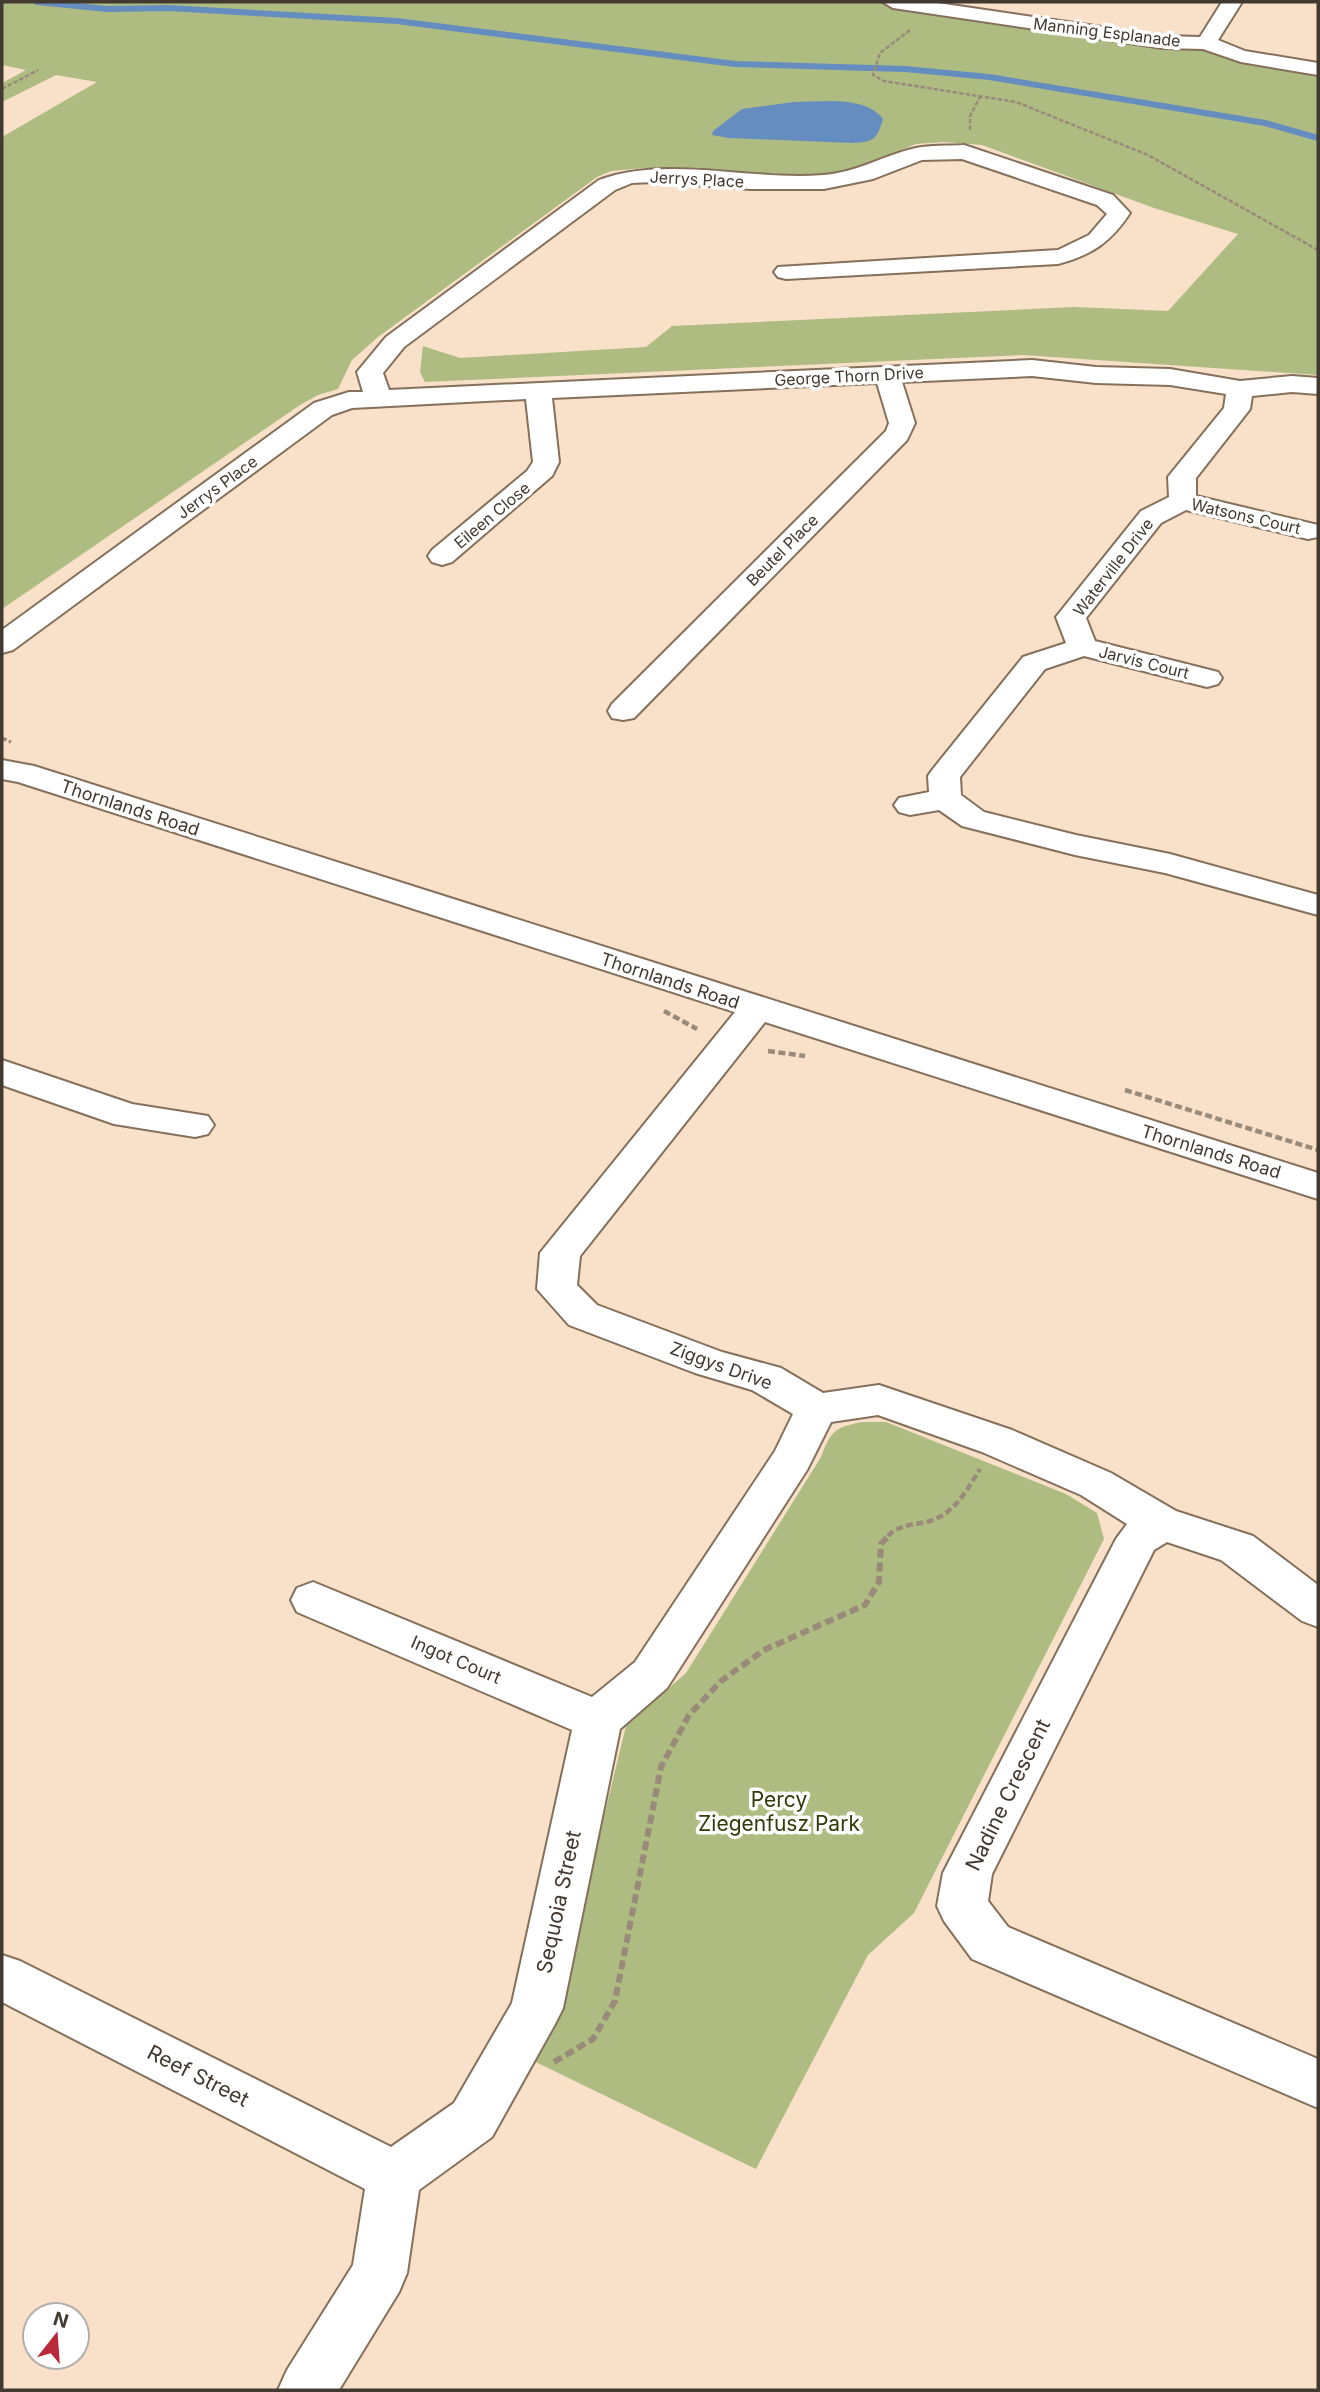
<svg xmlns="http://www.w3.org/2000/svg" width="1320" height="2392" viewBox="0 0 1320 2392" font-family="Inter,sans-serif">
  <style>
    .green { fill: #aebc82 }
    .water { fill: #668dc0 }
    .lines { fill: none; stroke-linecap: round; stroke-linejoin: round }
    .stream { stroke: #668dc0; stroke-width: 6 }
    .minor-casing { stroke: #84705b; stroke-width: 4 }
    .path-far3 { stroke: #9a8a7a; stroke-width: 2.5; stroke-dasharray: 4.5 2; stroke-linecap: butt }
    .path-far2 { stroke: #9a8a7a; stroke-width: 3.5; stroke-dasharray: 5 2.5; stroke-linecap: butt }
    .path-far1 { stroke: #9a8a7a; stroke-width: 4.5; stroke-dasharray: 7 3.5; stroke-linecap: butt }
    .path { stroke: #9a8a7a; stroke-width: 6; stroke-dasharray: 9 4.5; stroke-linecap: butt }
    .minor { fill: #fff; fill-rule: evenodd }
    .labels { text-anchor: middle; stroke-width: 7; stroke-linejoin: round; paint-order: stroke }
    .far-street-label { font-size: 16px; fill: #423930; stroke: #fff }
    .street-label { font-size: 18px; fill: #423930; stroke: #fff }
    .near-street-label { font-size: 21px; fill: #423930; stroke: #fff }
    .near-park-label { font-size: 21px; fill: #333b08; stroke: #fff }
  </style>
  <rect width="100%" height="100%" fill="#f8e0c9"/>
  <g class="green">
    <polygon points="2,2 893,2 1185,42 1318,69 1318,375 1023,355 425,382 420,372 423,346 460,358 646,347 672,326 1074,307 1168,311 1238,234 1154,208 982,145 944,142 916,144 844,173 807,177 645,168 611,171 597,177 378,337 352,360 338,389 318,395 300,405 2,609 2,137 97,82 56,75 2,102 2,83 26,70 2,65"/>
    <path d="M861,1422H886L1066,1494L1097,1513L1104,1539L914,1913L868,1955L756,2169L515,2052L557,2009L626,1726L686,1673L821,1457C831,1431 834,1428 861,1422Z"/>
  </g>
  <path class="water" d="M794,102C820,102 865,95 883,119C877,139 874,142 853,143L729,138L712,135L713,131L742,109Z"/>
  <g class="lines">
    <polyline class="stream" points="37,2 107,9 168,8 397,21 735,64 905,69 989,77 1265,123 1318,138"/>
    <defs>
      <g id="minor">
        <polygon points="883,2 931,2 1163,36 1200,37 1222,2 1242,2 1218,40 1245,51 1318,63 1318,75 1241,62 1203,49 1163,48 893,8"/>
        <path d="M964,145L1113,195L1130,213C1111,242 1092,255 1058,264L786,279L778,277L774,272L778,267L1058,250L1089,235L1107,214L1097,205L962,159L922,160L873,179L824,189H751L653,182L632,183L615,190L404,347L383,373L389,390L1032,360L1096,367L1170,369L1240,381L1292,376L1318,378V394L1292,392L1252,396L1250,409L1196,478V496L1318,525V537L1308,539L1186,510L1161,523L1086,618L1095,641L1218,672L1222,678L1218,684L1207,687L1084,656L1045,669L960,777L961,795L984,812L1076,835L1170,854L1318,895V915L1165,873L1075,855L962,826L939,810L910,815L899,812L894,805L899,798L929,792L928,776L933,769L1023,657L1066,643L1056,617L1141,511L1169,497L1168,477L1224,408L1226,394L1170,385L1096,383L1032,376L902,382L915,423L907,440L634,718L623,720L612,718L608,711L612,704L886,431L889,423L877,383L552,398L559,462L552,476L452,562L442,565L432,562L428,556L432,550L527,471L533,462L526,399L352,408L332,415L13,650L2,653V630L314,403L349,392H363L357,372L386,337L599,180C666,155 751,181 823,175C856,173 884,155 916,148C931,145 948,146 964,145Z"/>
        <polygon points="2,760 34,766 1318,1173 1318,1199 765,1022 580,1256 577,1285 597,1305 722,1352 781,1368 823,1393 879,1385 1012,1430 1111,1473 1176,1511 1253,1536 1318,1585 1318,1627 1302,1621 1221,1560 1167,1542 1154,1550 992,1874 988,1901 1008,1927 1318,2059 1318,2108 972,1959 944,1921 937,1906 943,1873 1116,1539 1127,1524 1081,1495 982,1452 878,1415 831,1422 807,1470 667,1688 620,1729 563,2008 555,2024 492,2137 419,2190 407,2273 399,2292 339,2390 278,2390 287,2370 353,2265 365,2189 2,2002 2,1955 20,1961 391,2147 454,2103 512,2003 572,1730 297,1612 291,1600 297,1588 313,1582 592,1697 635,1662 775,1451 793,1414 752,1390 695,1373 569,1325 537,1289 540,1253 735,1012 18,782 2,779"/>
        <polygon points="2,1060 132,1104 208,1116 214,1125 208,1134 195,1137 114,1124 2,1085"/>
      </g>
    </defs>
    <use href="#minor" class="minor-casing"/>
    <g class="path-far3">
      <polyline points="910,30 880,53 873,75 884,81 1016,102 1148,155 1318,250"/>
      <polyline points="2,89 38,70"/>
      <polyline points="970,130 970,116 981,95"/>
    </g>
    <polyline class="path-far2" points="2,738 11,742"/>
    <g class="path-far1">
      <polyline points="664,1011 697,1029"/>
      <polyline points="768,1051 805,1056"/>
      <polyline points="1125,1090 1318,1150"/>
      <path d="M888,1536C899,1524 915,1525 930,1521C955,1513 967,1490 980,1469"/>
    </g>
    <polyline class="path" points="554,2062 593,2039 615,2001 661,1767 689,1715 721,1681 764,1650 865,1605 879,1582 881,1544 890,1534"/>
    <use href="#minor" class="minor"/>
  </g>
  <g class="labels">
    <g class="far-street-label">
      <text transform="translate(1107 32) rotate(7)" y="6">Manning Esplanade</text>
      <text transform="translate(697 179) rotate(3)" y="6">Jerrys Place</text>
      <text transform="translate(849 376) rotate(-3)" y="6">George Thorn Drive</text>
      <text transform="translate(217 487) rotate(-36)" y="6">Jerrys Place</text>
      <text transform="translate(492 515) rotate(-40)" y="6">Eileen Close</text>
      <text transform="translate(1246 516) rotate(13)" y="6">Watsons Court</text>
      <text transform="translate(782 550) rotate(-45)" y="6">Beutel Place</text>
      <text transform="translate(1113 567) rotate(-52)" y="6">Waterville Drive</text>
      <text transform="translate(1144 662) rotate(14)" y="6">Jarvis Court</text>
    </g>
    <g class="street-label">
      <text transform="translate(130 808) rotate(18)" y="6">Thornlands Road</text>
      <text transform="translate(670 981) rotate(18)" y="6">Thornlands Road</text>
      <text transform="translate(1211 1152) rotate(17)" y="6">Thornlands Road</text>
      <text transform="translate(721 1366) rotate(20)" y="6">Ziggys Drive</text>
      <text transform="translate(456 1660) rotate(23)" y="6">Ingot Court</text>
    </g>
    <g class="near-street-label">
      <text transform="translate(1008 1795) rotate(-64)" y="7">Nadine Crescent</text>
      <text transform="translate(559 1902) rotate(-78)" y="7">Sequoia Street</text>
      <text transform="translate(198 2076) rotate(27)" y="7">Reef Street</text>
    </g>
    <g class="near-park-label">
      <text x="779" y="1807">Percy<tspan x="779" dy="24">Ziegenfusz Park</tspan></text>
    </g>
  </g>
  <rect width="1320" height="2392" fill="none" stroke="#423930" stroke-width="7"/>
  <g transform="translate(56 2336) rotate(17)"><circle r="33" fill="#ffffff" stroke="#b3b0ac" stroke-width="2"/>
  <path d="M0-5L12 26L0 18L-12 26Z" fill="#ba293a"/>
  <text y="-10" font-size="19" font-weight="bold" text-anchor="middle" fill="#423930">N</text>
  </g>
</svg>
